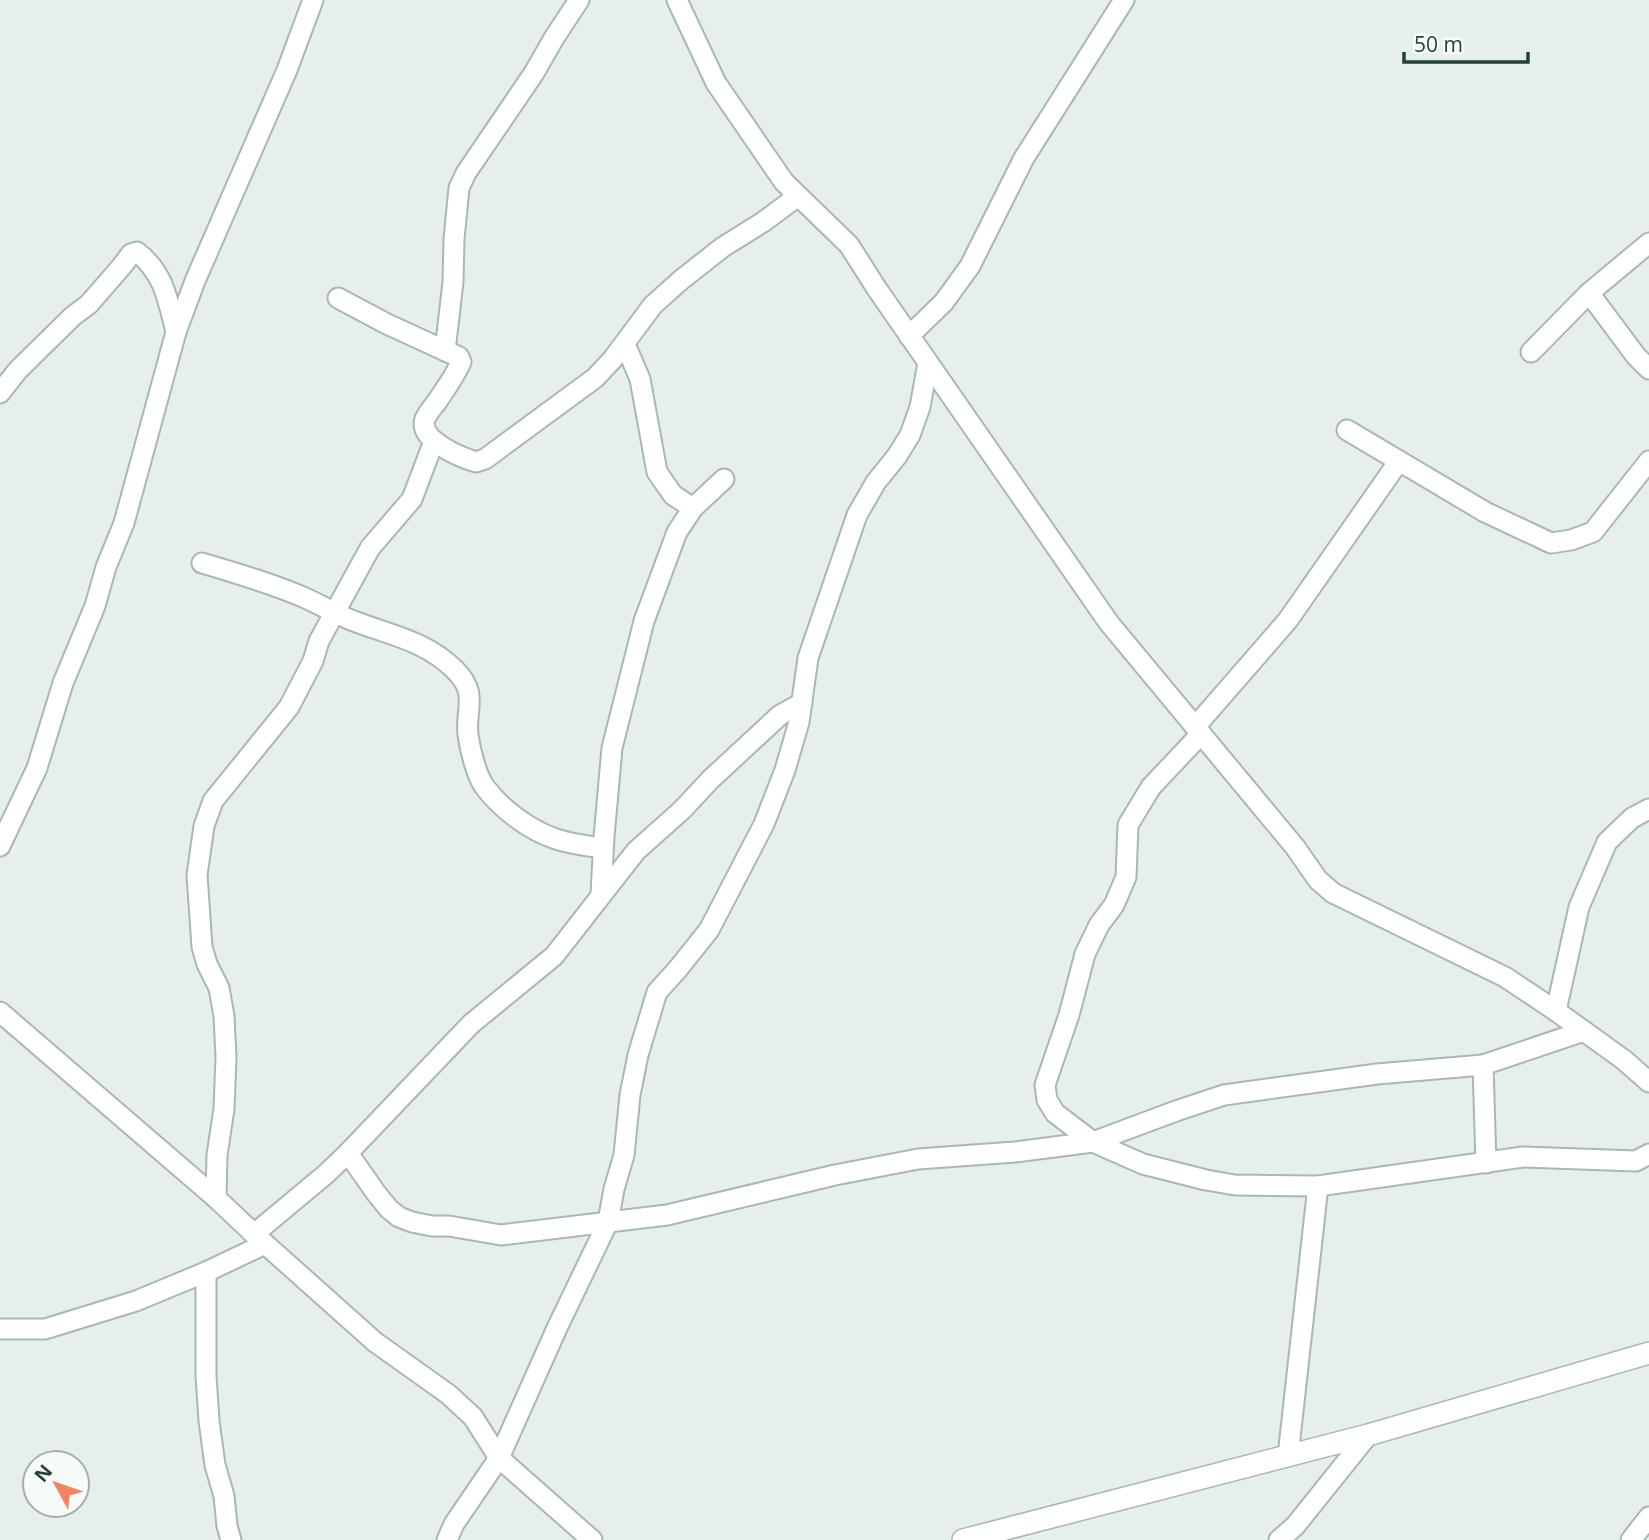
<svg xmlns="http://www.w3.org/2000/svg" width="1649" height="1540" viewBox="0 0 1649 1540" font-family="'Open Sans',sans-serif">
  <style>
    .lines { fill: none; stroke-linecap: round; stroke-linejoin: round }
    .minor-casing { stroke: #a8b8b2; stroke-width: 23 }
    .tertiary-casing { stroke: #a8b8b2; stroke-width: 24 }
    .minor { stroke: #fff; stroke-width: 19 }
    .tertiary { stroke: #fff; stroke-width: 21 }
  </style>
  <rect width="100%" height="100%" fill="#e6efeb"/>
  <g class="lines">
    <defs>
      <g id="minor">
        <polyline points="677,0 716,83 784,182 849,245 877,289 1109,623 1295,847 1318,880 1333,893 1505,977 1556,1011 1624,1060 1649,1082"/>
        <polyline points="1589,293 1636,356 1649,369"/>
        <path d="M338,298L387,324L459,357L461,362C455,376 446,388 438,400C434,406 428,412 425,419C418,440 460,457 476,462L485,459L595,378L612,360L653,305L681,280L723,247L763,222L798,196"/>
        <polyline points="909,336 944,302 970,266 1024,158 1124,0"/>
        <polyline points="625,344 640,379 657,472 673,495 693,508"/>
        <polyline points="445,351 453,282 454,239 459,188 466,173 534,73 554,38 579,0"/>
        <polyline points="1531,352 1589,293 1649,243"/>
        <path d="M0,393L18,370L73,316L89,304L122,266L131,254L137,252C164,273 168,300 176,332"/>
        <polyline points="1347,430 1485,512 1551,543 1571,540 1593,532 1649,461"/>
        <path d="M202,563C236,573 270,583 303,597C319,604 334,613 351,620C389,635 425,640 455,670C479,694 465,708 468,735C470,749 476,774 484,786C501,809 529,830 556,839C571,844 588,846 603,848"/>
        <polyline points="1195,727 1288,620 1399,461"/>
        <polyline points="1201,734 1151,787 1128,825 1126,877 1114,905 1099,925 1085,954 1069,1015 1045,1085 1047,1100 1055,1113 1093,1142 1143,1164 1206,1180 1235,1185 1318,1186 1523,1157 1636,1161 1649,1154"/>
        <polyline points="0,846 37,768 63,683 95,606 106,567 124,523 176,332 195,281 287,70 313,0"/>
        <polyline points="601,894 604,837 612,748 644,621 677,532 693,508 724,479"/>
        <polyline points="1556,1011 1579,907 1607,842 1632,818 1649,809"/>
        <polyline points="0,1012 216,1198 254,1234 375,1342 448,1394 473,1417 499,1458 592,1540"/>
        <polyline points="1483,1065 1486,1163"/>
        <polyline points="348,1153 376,1193 389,1209 399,1217 412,1222 432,1226 449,1226 501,1235 667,1215 835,1175 918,1159 1015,1152 1093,1142 1176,1111 1224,1095 1377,1074 1483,1065 1584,1031"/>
        <polyline points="216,1198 217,1155 224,1109 226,1057 224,1016 219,988 207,964 202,947 197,875 204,826 213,801 289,707 313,661 319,641 370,548 412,499 434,441"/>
        <polyline points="254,1234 326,1174 348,1153 471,1024 554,956 636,851 682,810 711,779 780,715 802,703"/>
        <polyline points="206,1272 206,1376 209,1421 215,1465 224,1496 227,1526 231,1540"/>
        <polyline points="0,1329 45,1329 136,1301 206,1272 265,1244"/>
        <polyline points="1288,1456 1318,1186"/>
        <polyline points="447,1540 454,1524 499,1458 557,1328 608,1222 614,1189 624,1155 630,1095 638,1055 657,992 677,970 709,930 764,824 785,770 799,722 808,658 857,515 876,482 897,456 910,435 920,407 928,363"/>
        <polyline points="1279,1540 1295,1526 1368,1435"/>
        <polyline points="1631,1540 1649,1517"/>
      </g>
      <polyline id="tertiary" points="963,1540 1368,1435 1649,1353"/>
    </defs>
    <use href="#minor" class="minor-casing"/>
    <use href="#tertiary" class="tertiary-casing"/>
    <use href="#minor" class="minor"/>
    <use href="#tertiary" class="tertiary"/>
  </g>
  <g transform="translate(56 1484) rotate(310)"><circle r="33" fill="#f7fbf9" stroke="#a3b1ad" stroke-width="2"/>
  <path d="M0-5L12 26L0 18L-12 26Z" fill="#f4845f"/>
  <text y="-10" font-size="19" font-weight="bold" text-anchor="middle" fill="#24423a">N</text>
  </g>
  <path d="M1404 52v10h124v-10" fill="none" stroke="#24423a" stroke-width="3.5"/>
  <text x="1414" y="52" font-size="21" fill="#24423a" stroke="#f7fbf9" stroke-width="5" paint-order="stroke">50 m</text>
</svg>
